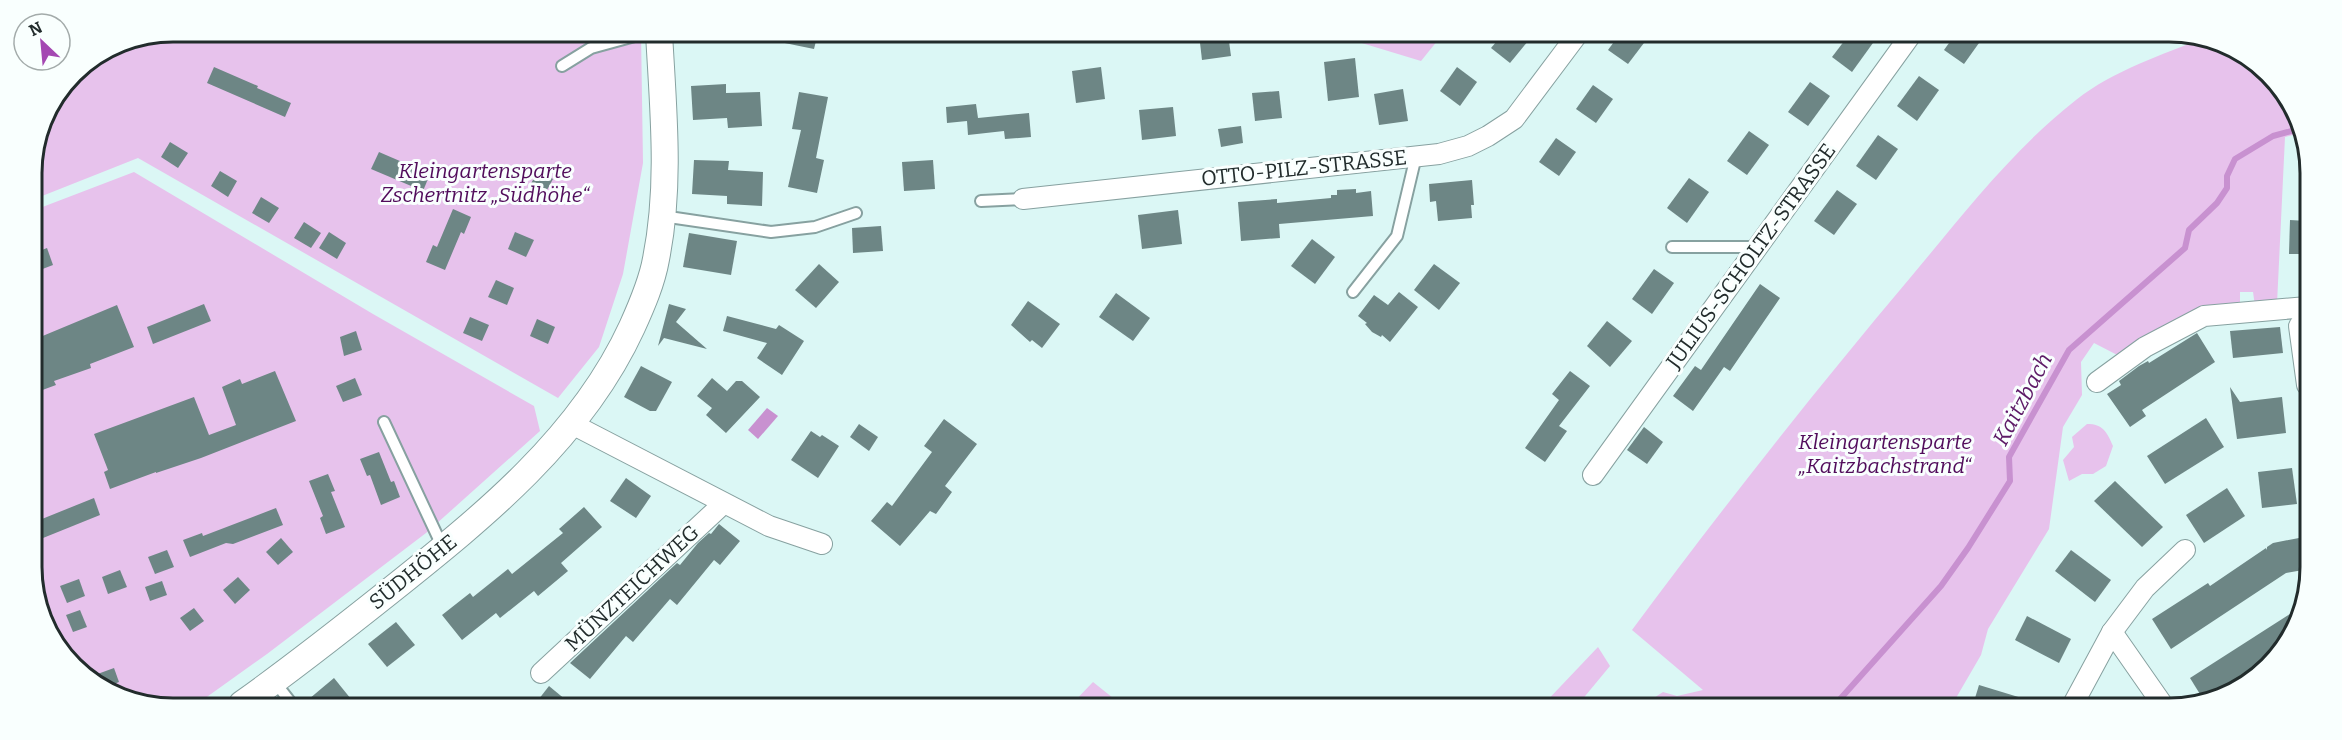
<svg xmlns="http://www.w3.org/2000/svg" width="2342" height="740" viewBox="0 0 2342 740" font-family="Bitter,serif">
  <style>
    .green { fill: #e7c2ec }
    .water { fill: #c891d0 }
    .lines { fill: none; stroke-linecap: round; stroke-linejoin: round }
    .stream { stroke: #c891d0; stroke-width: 6 }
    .building { fill: #6d8685 }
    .service-casing { stroke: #87a1a0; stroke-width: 14 }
    .minor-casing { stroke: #87a1a0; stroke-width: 22 }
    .tertiary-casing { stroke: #87a1a0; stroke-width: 28 }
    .service { stroke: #fff; stroke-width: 10 }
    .minor { stroke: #fff; stroke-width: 20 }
    .tertiary { stroke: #fff; stroke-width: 26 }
    .labels { text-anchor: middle; stroke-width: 6; stroke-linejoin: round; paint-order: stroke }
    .street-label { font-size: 21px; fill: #222c2c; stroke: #f9fffe }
    .park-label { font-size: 21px; font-style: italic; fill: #510c5b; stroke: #f9fffe }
    .water-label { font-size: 22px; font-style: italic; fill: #5d1a67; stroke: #f9fffe }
    .rim { fill: none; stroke: #222c2c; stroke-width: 3 }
  </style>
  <rect width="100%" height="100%" fill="#dbf7f5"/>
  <g class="green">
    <polygon points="173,32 641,33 643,163 623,274 599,347 558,398 138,158 32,200 32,164 46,111 73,73 119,42"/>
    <polygon points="1332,34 1442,35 1421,61"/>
    <path d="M2206,37L2275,80L2301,133L2285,137L2277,304L2255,306L2253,292H2240V308L2127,360L2094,343L2081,362L2082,395L2063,427L2049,529L1988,629L1981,655L1956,698L1955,708L1640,707L1663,692L1677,696L1703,690L1632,630C1721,510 1813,393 1910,278C1962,216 2012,150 2076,100C2114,70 2162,55 2206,37Z"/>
    <polygon points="134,172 373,314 534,406 540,431 426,533 267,654 197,704 136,704 67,660 34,594 32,211"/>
    <path d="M2087,424C2103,424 2107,432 2113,446L2106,466L2093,474H2082L2069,481L2063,460L2074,447L2072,437Z"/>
    <polygon points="1598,647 1610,666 1576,707 1541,707"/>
    <polygon points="1093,682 1123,706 1070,706"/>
  </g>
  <polygon class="water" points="767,408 778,416 758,439 748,430"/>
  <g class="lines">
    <polyline class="stream" points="1808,707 1810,703 1833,707 1941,586 1968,548 2010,481 2009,457 2069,350 2185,248 2189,230 2217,203 2227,188 2227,176 2235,159 2273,136 2299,129"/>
  </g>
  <g class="building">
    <polygon points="771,33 818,33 814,49 770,40"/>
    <polygon points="1199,34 1228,34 1231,56 1202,60"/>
    <polygon points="1502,35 1533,35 1510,63 1491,48"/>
    <polygon points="1619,35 1650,35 1628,64 1608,50"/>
    <polygon points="1848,36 1878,36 1852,72 1832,57"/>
    <polygon points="1954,36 1984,36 1964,64 1944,50"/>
    <polygon points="1355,58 1359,97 1328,101 1324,62"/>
    <polygon points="214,67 258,86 257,88 291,103 285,117 207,83"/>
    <polygon points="1101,67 1105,99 1076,103 1072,71"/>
    <polygon points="1457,67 1477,82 1460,106 1440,91"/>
    <polygon points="1919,76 1939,90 1917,121 1897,106"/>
    <polygon points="1810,82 1830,96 1808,126 1788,112"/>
    <polygon points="726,84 726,93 760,92 762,126 728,128 727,118 693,120 691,86"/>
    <polygon points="1593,85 1613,99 1596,123 1576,109"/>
    <polygon points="1403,89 1408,121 1379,125 1374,94"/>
    <polygon points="1279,91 1282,118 1255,121 1252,93"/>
    <polygon points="799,92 828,97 816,158 824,160 817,193 788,187 801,130 792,129"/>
    <polygon points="976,104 978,118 1029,113 1031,137 1005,139 1004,131 968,135 967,121 947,123 946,107"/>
    <polygon points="1173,107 1176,136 1142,140 1139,110"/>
    <polygon points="1241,126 1243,143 1221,147 1218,129"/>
    <polygon points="1749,131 1769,145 1747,175 1727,161"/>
    <polygon points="1878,135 1898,149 1876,180 1856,166"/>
    <polygon points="1556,138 1576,152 1559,176 1539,162"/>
    <polygon points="170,142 188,153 178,168 161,157"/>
    <polygon points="379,152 430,174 423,191 371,169"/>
    <polygon points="694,160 729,161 728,170 763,172 762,206 727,204 727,196 692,194"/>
    <polygon points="933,160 935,189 904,191 902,162"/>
    <polygon points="539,170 553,179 542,199 530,185"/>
    <polygon points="220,171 237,181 228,197 211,186"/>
    <polygon points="1689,178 1709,192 1687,223 1667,208"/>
    <polygon points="1472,180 1474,205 1471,205 1472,218 1438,221 1436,201 1430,202 1429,184"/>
    <polygon points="1356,189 1356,193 1371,191 1373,216 1279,224 1280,238 1241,241 1238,202 1277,199 1277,203 1331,198 1331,195 1337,195 1337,190"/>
    <polygon points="1837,190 1857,204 1834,235 1814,221"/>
    <polygon points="261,197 279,208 269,223 252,213"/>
    <polygon points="453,209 471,217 464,234 461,232 445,270 426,262 433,245 437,247"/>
    <polygon points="1178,210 1182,244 1142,249 1138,215"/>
    <polygon points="2290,220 2307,221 2307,254 2289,254"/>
    <polygon points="304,222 321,233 311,248 294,238"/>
    <polygon points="881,226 883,251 853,253 852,228"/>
    <polygon points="329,232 346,243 337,259 319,248"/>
    <polygon points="515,232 534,240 526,257 508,249"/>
    <polygon points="689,233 737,241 731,275 683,267"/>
    <polygon points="1312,239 1335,257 1315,284 1291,266"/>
    <polygon points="47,248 53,265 32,273 32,254"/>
    <polygon points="819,264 839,282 816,308 795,290"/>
    <polygon points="1434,264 1460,283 1439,310 1414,290"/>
    <polygon points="1654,269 1674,283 1652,314 1632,299"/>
    <polygon points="496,280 514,288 507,305 488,297"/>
    <polygon points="1760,284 1780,298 1730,371 1724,367 1693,411 1673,396 1695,366 1701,370"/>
    <polygon points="1399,292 1418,307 1390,342 1382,335 1381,337 1372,332 1365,324 1367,323 1358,316 1374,295 1388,305"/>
    <polygon points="1116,293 1150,318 1133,341 1099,317"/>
    <polygon points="1028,301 1060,324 1042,348 1032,340 1030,342 1011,325"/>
    <polygon points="204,304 211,321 153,344 147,327"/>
    <polygon points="669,304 686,309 676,322 707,349 664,338 658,346"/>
    <polygon points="117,305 134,347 90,364 91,368 54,381 56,385 37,392 33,383 33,340"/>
    <polygon points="727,316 776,329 779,325 804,341 782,375 757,358 767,343 723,331"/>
    <polygon points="470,317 489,325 482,341 463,333"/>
    <polygon points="537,319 555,327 548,344 530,336"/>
    <polygon points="1607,321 1632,341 1610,367 1587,346"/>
    <polygon points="2280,327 2283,353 2233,358 2230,331"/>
    <polygon points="356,331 362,350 344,356 340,337"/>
    <polygon points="2197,333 2215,362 2142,410 2146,416 2130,427 2107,394 2121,385 2119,381 2139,366 2148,361 2149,363"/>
    <polygon points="641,366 672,382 656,411 650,411 624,397"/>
    <polygon points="275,371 296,421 201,458 156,473 156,472 110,489 104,472 108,470 94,434 194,397 209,435 236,425 222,387 240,379 242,384"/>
    <polygon points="1570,371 1590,386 1559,426 1567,431 1545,462 1525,448 1559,400 1552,394"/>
    <polygon points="355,378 362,395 343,402 336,386"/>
    <polygon points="712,378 727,391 736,381 742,381 760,397 726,433 706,415 712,408 697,396"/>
    <polygon points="2230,387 2240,402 2282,397 2286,433 2237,439"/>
    <polygon points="2206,418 2224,447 2165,484 2147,456"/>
    <polygon points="944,419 977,444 945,486 952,492 936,514 930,511 900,546 871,521 887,502 892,506 932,452 924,446"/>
    <polygon points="859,424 878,437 869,451 850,437"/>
    <polygon points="1644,427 1663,442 1647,464 1627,450"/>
    <polygon points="811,431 820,437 822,435 839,446 818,478 791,460"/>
    <polygon points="379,452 391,482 394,481 400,497 381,505 370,475 367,476 360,459"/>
    <polygon points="2292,468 2297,504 2262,508 2258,472"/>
    <polygon points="328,474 335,491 331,492 345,527 326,534 320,518 323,516 309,481"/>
    <polygon points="626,478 651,496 636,518 610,501"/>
    <polygon points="2115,481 2163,527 2142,547 2094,501"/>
    <polygon points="2227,488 2245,516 2204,543 2186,515"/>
    <polygon points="94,498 100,515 43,538 37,521"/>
    <polygon points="584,507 602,527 561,563 568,571 538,596 534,591 500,618 496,613 462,640 442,615 470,593 473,597 508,569 512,574 563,533 559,529"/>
    <polygon points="276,508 283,525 233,544 226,543 190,557 183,540 202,533 203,536"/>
    <polygon points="719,524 740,541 720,565 714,560 677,605 670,599 633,642 626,636 590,679 570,663 677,563 680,565 698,543 709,533 711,534"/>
    <polygon points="281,538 293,552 278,565 266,552"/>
    <polygon points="2299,538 2303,570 2286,573 2171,649 2152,619 2208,583 2210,586 2266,548 2267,550 2267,547 2273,543"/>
    <polygon points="167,550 174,567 155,574 148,557"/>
    <polygon points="2071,550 2111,580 2095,602 2055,571"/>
    <polygon points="120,570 127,587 108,594 102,577"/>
    <polygon points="238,577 250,590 235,604 223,590"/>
    <polygon points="79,579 85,596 67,603 60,586"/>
    <polygon points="162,581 167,595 150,601 145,587"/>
    <polygon points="2304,605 2256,678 2203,699 2190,678"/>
    <polygon points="194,608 204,621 190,631 180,618"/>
    <polygon points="80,610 87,627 73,632 66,615"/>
    <polygon points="2027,616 2071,639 2059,663 2015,640"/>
    <polygon points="396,622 415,645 387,667 368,644"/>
    <polygon points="114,668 119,682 109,686 92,676"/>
    <polygon points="334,678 355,704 303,704"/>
    <polygon points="1979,685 2041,704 2041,708 1972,708"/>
    <polygon points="549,686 572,705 535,704"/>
  </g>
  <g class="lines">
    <defs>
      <g id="service">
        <polyline points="562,66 591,48 642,34 659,33"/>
        <polyline points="981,201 1023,199"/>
        <polyline points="662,216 771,232 815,227 856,213"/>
        <polyline points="1672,247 1758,247"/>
        <polyline points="1353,292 1397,236 1416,156"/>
        <polyline points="384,422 443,548"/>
        <polyline points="274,681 292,704"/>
      </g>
      <g id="minor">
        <polyline points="1023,199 1439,154 1468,146 1488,136 1514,119 1577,35"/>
        <polyline points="2097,382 2145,347 2204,316 2307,307"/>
        <polyline points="2307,385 2299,326 2307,314"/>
        <polyline points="572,424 769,526 822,544"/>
        <polyline points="1593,475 1910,36"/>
        <polyline points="2112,632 2165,708"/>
        <polyline points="541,673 723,504"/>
        <polyline points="2071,708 2112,632 2145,588 2185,550"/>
      </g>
      <path id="tertiary" d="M242,704C293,668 341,630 390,591C484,516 581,438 632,327C642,305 652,282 656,259C671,184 663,108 659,33"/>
    </defs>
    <use href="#service" class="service-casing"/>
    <use href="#minor" class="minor-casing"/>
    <use href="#tertiary" class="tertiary-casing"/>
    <use href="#service" class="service"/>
    <use href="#minor" class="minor"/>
    <use href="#tertiary" class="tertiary"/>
  </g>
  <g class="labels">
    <g class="street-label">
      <text transform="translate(1304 168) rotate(-6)" y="7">OTTO-PILZ-STRASSE</text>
      <text transform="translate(1751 256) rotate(-54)" y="7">JULIUS-SCHOLTZ-STRASSE</text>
      <text transform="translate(413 572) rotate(-39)" y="7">SÜDHÖHE</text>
      <text transform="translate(632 588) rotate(-43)" y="7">MÜNZTEICHWEG</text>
    </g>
    <g class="park-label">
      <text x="485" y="178">Kleingartensparte<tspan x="485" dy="24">Zschertnitz „Südhöhe“</tspan></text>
      <text x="1885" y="449">Kleingartensparte<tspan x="1885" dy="24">„Kaitzbachstrand“</tspan></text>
    </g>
    <g class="water-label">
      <text transform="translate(2022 399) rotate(-62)" y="8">Kaitzbach</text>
    </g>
  </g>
  <path d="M0 0H2342V740H0ZM173 42H2169A131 131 0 0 1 2300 173V567A131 131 0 0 1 2169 698H173A131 131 0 0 1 42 567V173A131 131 0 0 1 173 42Z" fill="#f9fffe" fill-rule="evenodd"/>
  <path class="rim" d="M173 42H2169A131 131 0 0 1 2300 173V567A131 131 0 0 1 2169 698H173A131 131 0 0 1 42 567V173A131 131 0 0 1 173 42Z"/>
  <g transform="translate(42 42) rotate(334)"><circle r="28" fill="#f9fffe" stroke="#a3abaa" stroke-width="1.5"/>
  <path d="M0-4.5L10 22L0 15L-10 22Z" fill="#a448b2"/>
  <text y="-9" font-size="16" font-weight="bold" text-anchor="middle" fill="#222c2c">N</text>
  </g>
</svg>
